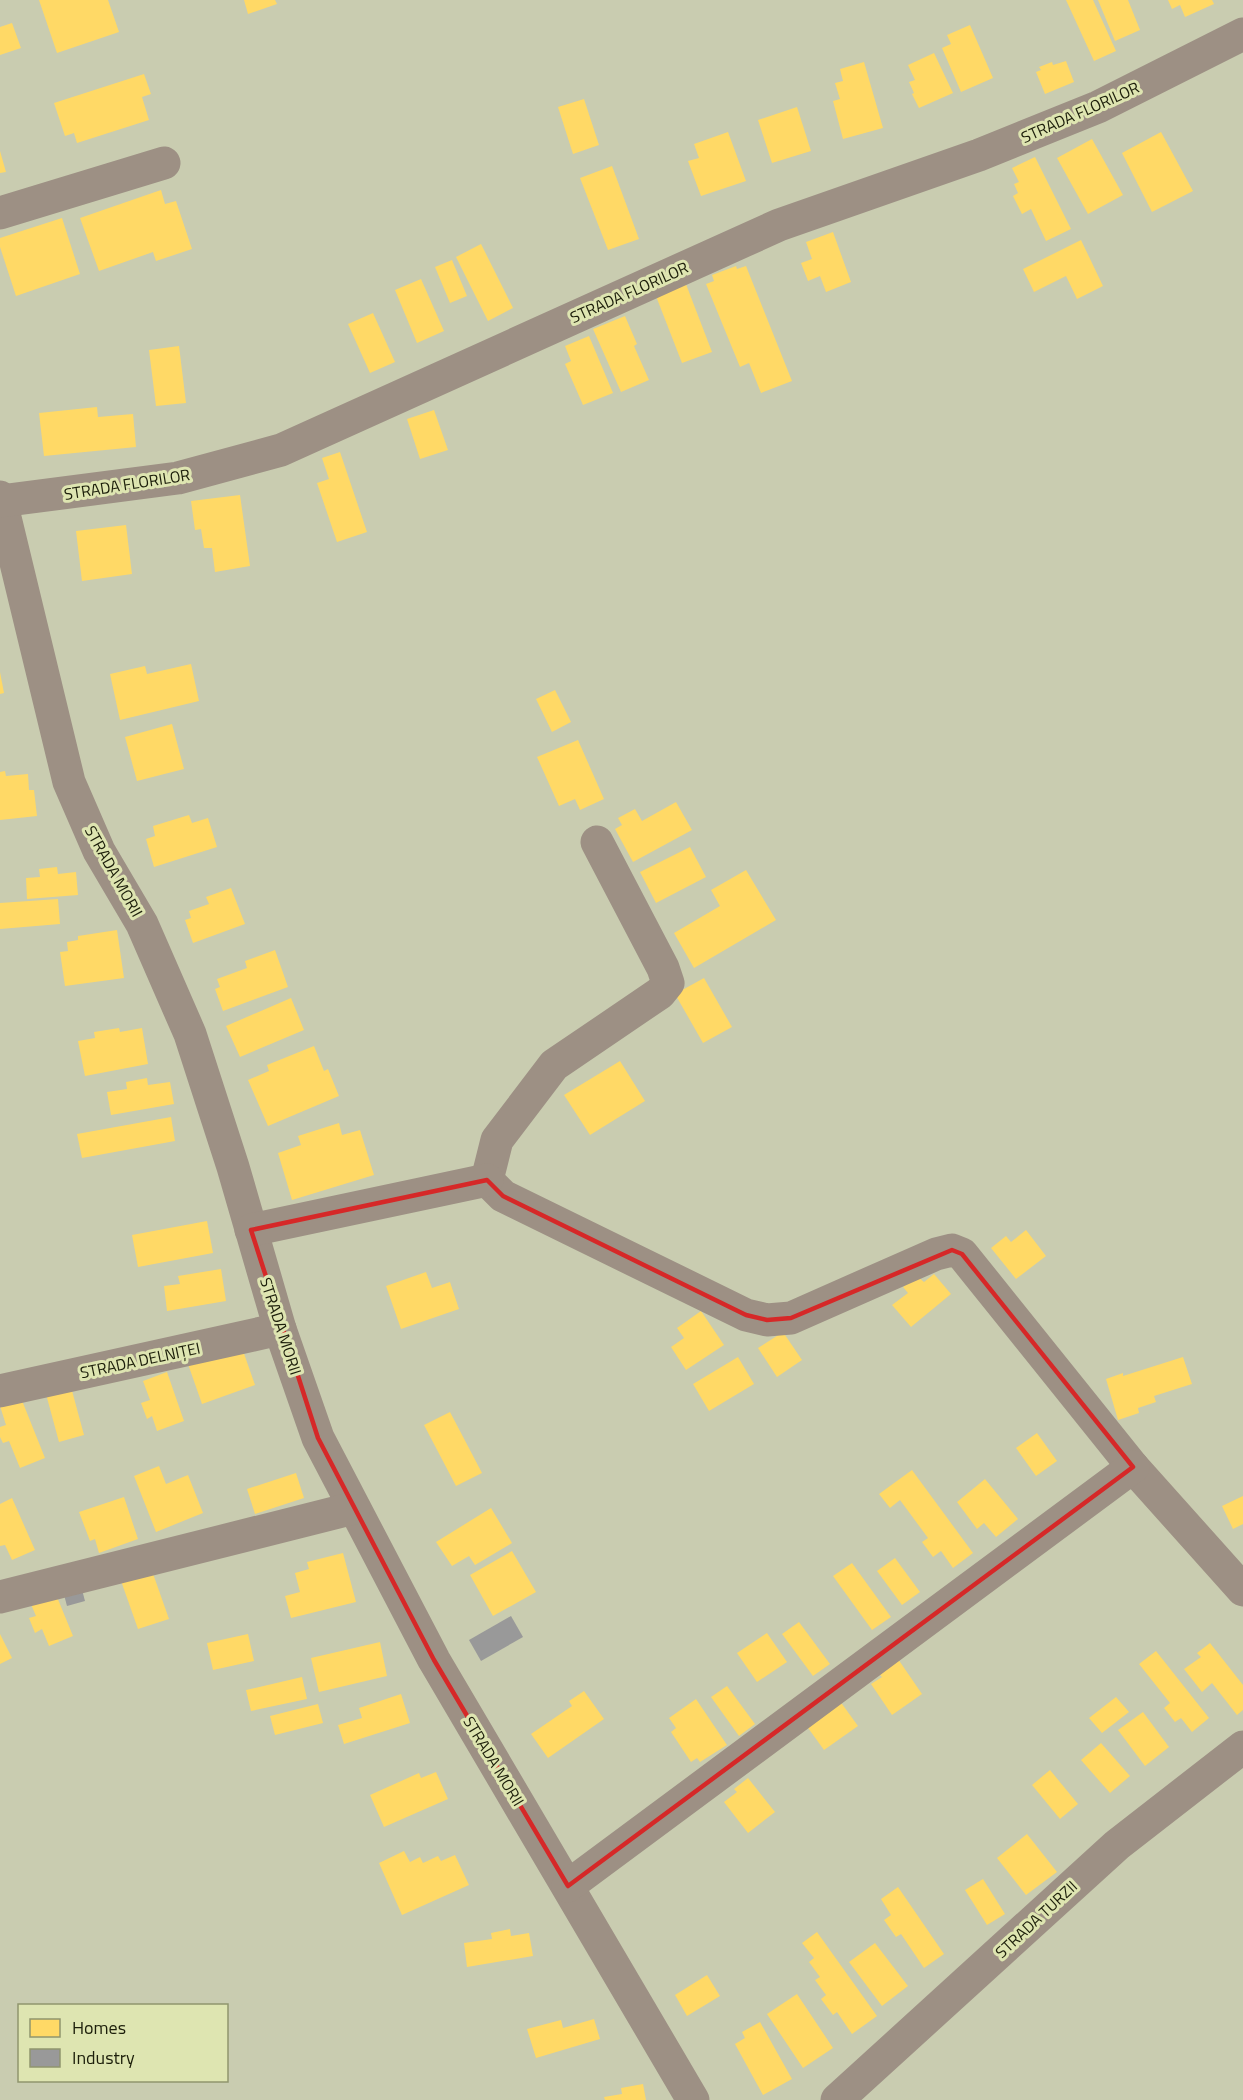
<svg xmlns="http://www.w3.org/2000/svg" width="1243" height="2100" viewBox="0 0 1243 2100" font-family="'Titillium Web',sans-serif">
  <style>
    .homes { fill: #ffd966 }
    .industry { fill: #999 }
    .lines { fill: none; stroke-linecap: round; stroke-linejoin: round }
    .minor { stroke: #9d9084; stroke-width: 33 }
    .marked { fill: none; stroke: #d62828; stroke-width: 4.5; stroke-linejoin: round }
    .labels { text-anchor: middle; stroke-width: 6; stroke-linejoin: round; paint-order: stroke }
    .street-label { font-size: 16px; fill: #1c1e0a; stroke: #dee5b1 }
  </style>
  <rect width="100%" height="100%" fill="#c9ccb0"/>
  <g class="homes">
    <polygon points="39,0 108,0 119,32 57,53"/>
    <polygon points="244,0 275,0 277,4 248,14"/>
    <polygon points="1066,0 1093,0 1116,51 1094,61"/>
    <polygon points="1098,0 1128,0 1140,30 1115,41"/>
    <polygon points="1168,0 1212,0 1214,4 1185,17 1180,5 1172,9"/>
    <polygon points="12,23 21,48 0,55 0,27"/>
    <polygon points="970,25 993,78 961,92 942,48 951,44 947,35"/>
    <polygon points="934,53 953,93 919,108 912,94 914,93 909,82 915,80 908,65"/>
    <polygon points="1066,61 1074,82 1045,94 1036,72 1041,70 1039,67 1052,62 1053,65"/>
    <polygon points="864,62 883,128 843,139 833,101 840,99 835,83 843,81 840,69"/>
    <polygon points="144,74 151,94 142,97 149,120 77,143 74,133 65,136 54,103"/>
    <polygon points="584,99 599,145 573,154 558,107"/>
    <polygon points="797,107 811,151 772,163 758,120"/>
    <polygon points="728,132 746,181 701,196 688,161 699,158 694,144"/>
    <polygon points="1161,132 1193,191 1152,212 1122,153"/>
    <polygon points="1092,139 1123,195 1088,214 1057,158"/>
    <polygon points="0,151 6,172 0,173"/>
    <polygon points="1035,157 1071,229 1046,241 1031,209 1022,214 1013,196 1018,193 1014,184 1019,182 1012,168"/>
    <polygon points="612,166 639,239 608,250 580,178"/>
    <polygon points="161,190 165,204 176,201 192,249 156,261 153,252 99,271 80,218"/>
    <polygon points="62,218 80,274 16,296 0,247 0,238"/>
    <polygon points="833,232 851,282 826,292 820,276 808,281 801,263 812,259 806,242"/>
    <polygon points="1081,240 1103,286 1077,299 1066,276 1034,292 1023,269"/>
    <polygon points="481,244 513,308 488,321 456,257"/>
    <polygon points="452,260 467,296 450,303 435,267"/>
    <polygon points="736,266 737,269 746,266 792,381 761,393 749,363 740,367 706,284 714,281 712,275"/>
    <polygon points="421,279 444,331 417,343 395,290"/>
    <polygon points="684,279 712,352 682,363 654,291"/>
    <polygon points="373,313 395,362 370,373 348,324"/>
    <polygon points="625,316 637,344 634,346 649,380 621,392 593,329"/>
    <polygon points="589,336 613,393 583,405 565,364 571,361 565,346"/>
    <polygon points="179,346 186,403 156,406 149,350"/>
    <polygon points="97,407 98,417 133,414 136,447 44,456 39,413"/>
    <polygon points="434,410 448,450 420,459 407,419"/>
    <polygon points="340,452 367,532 337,542 317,483 329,479 322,458"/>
    <polygon points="240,495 250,566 215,572 212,548 204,548 201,529 195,530 191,501"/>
    <polygon points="126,525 132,574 82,581 76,531"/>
    <polygon points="191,664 199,701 120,720 110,674 145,666 147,674"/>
    <polygon points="0,672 4,693 0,694"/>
    <polygon points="555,690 571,722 552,732 536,699"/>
    <polygon points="172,724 184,769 137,781 125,737"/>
    <polygon points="578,740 604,799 580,810 575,799 559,806 537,757"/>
    <polygon points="5,771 6,776 28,774 29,790 34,790 37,816 0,820 0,772"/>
    <polygon points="676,802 692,830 633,862 615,829 622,825 618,818 635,809 642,821"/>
    <polygon points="189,815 192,823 208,818 217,847 154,867 146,839 155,836 153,826"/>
    <polygon points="690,847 706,877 656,903 640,872"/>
    <polygon points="57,867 58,874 76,872 78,895 27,899 26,878 40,877 39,869"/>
    <polygon points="746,870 776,920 694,968 674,933 720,906 711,890"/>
    <polygon points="231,888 245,924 193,943 185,920 191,918 189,911 209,904 206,897"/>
    <polygon points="58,899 60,924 0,929 0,903"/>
    <polygon points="117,930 124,978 65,986 60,952 68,951 67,942 78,940 78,936"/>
    <polygon points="275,950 288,987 223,1011 215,989 220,987 217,979 247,968 245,961"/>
    <polygon points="704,978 732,1027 703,1043 675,994"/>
    <polygon points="291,998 304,1030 240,1057 226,1026"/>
    <polygon points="119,1028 120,1032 142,1028 148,1064 85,1076 78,1041 95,1038 94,1032"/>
    <polygon points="314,1046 324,1071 328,1069 339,1096 268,1126 248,1080 269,1071 267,1065"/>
    <polygon points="620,1061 645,1101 590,1135 564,1095"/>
    <polygon points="147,1078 148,1085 170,1082 174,1104 111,1115 107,1092 127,1089 126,1082"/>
    <polygon points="171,1117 175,1141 82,1158 77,1134"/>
    <polygon points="339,1123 342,1135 360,1130 374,1175 292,1200 278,1153 301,1145 298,1136"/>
    <polygon points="207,1221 213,1253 138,1267 132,1235"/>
    <polygon points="1026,1230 1046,1256 1016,1279 991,1248 1006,1236 1011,1242"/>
    <polygon points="221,1269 226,1301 167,1311 164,1286 180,1284 178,1276"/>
    <polygon points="426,1272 432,1288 450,1282 459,1309 401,1329 386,1286"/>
    <polygon points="934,1274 951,1294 911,1327 892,1305 908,1293 903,1287 917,1276 924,1282"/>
    <polygon points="701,1311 724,1345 686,1370 671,1347 684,1338 677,1328"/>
    <polygon points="783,1332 802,1360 777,1377 758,1348"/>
    <polygon points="241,1345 255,1385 202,1404 188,1364"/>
    <polygon points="738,1357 754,1384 709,1411 693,1384"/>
    <polygon points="1183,1357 1192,1384 1154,1396 1156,1402 1138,1408 1139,1413 1118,1420 1106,1379 1123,1373 1123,1376"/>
    <polygon points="167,1372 184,1421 157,1431 152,1416 147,1419 141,1403 150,1400 143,1381"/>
    <polygon points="71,1387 84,1435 59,1442 46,1394"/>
    <polygon points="21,1398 45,1458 20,1468 9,1441 3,1443 0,1437 0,1427 6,1425 0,1406"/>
    <polygon points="450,1412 482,1473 456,1486 424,1425"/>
    <polygon points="1037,1433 1057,1461 1036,1476 1016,1448"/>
    <polygon points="159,1466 166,1484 188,1475 203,1513 156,1532 134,1476"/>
    <polygon points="912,1470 973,1553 953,1568 941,1551 933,1557 922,1542 928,1538 900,1500 890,1508 879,1494"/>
    <polygon points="296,1473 304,1498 255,1514 247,1489"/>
    <polygon points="985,1479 1018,1519 996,1537 984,1523 977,1529 957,1502"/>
    <polygon points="1243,1496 1243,1524 1233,1529 1222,1506"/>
    <polygon points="124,1497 138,1539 99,1553 95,1539 90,1541 79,1512"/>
    <polygon points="12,1498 35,1550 12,1560 5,1545 0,1546 0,1504"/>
    <polygon points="491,1508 512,1543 475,1565 469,1556 452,1566 436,1542"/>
    <polygon points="512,1551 536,1592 493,1616 470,1575"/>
    <polygon points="343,1553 356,1602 291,1618 285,1596 300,1592 295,1573 309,1569 307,1562"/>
    <polygon points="895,1558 920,1592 902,1605 877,1571"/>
    <polygon points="852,1563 891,1617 872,1630 833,1576"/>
    <polygon points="151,1568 169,1619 138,1629 120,1578"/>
    <polygon points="55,1592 73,1636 49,1646 42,1629 35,1633 29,1618 36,1616 30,1602"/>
    <polygon points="799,1622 830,1664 813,1676 782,1634"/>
    <polygon points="767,1633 787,1662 757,1682 737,1653"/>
    <polygon points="0,1634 12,1658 0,1664"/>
    <polygon points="248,1634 254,1661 213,1670 207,1643"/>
    <polygon points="380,1642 387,1676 319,1692 311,1658"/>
    <polygon points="1210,1643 1243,1685 1243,1710 1237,1715 1212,1683 1202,1692 1184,1669 1201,1657 1197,1653"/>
    <polygon points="1156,1651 1209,1718 1192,1732 1181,1718 1175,1722 1164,1708 1170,1703 1139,1664"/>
    <polygon points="898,1659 922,1694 892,1715 871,1684 882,1677 878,1673"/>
    <polygon points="302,1677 307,1699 251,1711 246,1690"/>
    <polygon points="727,1686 755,1724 739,1736 711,1697"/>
    <polygon points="584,1691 604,1719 548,1758 531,1734 572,1706 569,1701"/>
    <polygon points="401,1694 410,1723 344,1744 338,1725 362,1718 359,1708"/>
    <polygon points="837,1697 858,1726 824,1750 803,1721"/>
    <polygon points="1116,1697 1129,1712 1102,1733 1089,1718"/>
    <polygon points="696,1699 727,1745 700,1762 697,1758 691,1762 671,1732 676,1728 669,1718"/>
    <polygon points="318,1704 323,1723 275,1735 270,1716"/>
    <polygon points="1143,1712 1169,1747 1145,1766 1118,1730"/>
    <polygon points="1101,1743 1130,1776 1110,1793 1081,1760"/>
    <polygon points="1050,1770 1078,1804 1060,1819 1032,1785"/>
    <polygon points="436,1772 448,1799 384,1827 370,1795 419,1773 421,1778"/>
    <polygon points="748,1778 775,1812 748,1833 724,1802 737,1792 734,1789"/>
    <polygon points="1027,1834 1057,1872 1026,1895 997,1858"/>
    <polygon points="404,1851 410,1862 420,1857 423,1863 438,1856 441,1861 455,1855 469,1885 402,1915 379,1863"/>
    <polygon points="983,1879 1005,1914 987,1925 965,1890"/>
    <polygon points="898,1887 944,1954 924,1968 901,1934 896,1937 884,1920 891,1915 881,1899"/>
    <polygon points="510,1929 511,1936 529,1933 533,1956 467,1967 464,1943 492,1939 491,1933"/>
    <polygon points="817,1932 877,2016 852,2034 837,2012 833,2015 821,1999 826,1995 815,1980 820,1977 809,1962 814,1958 802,1943"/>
    <polygon points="875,1943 908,1986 882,2006 849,1962"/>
    <polygon points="707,1975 720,1996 687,2016 675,1995"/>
    <polygon points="797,1994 833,2048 803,2068 767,2014"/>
    <polygon points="594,2019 600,2039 536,2058 527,2029 561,2020 563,2028"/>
    <polygon points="760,2022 792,2079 763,2095 735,2044 745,2038 742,2032"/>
    <polygon points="643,2084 646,2100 605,2100 604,2097 622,2094 621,2088"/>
  </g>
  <g class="industry">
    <polygon points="81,1586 85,1601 67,1606 63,1591"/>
    <polygon points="511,1616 523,1637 481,1661 469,1640"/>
  </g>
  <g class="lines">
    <g class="minor">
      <polyline points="0,213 164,163"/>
      <polyline points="0,497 69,782 99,851 142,924 190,1034 233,1167 280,1329 318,1438 434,1660 693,2100"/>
      <polyline points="1,501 178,478 281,450 779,225 979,155 1098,107 1243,34"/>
      <polyline points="597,842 663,968 668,983 660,993 554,1065 497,1140 487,1180 503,1196 746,1315 767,1320 791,1318 936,1254 952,1250 962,1254 1133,1467 1243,1590"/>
      <polyline points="251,1230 487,1180"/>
      <polyline points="0,1391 280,1329"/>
      <polyline points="0,1597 354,1508"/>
      <polyline points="568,1886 1133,1467"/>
      <polyline points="837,2100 1117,1845 1243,1747"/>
    </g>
  </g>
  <path class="marked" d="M487,1180L503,1196L746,1315L767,1320L791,1318L952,1250L962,1254L1133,1467L568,1886L434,1660L318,1438L251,1230Z"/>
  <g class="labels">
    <g class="street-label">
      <text transform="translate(1080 112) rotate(-24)" y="6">STRADA FLORILOR</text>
      <text transform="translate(629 292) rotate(-24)" y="6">STRADA FLORILOR</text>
      <text transform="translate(127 484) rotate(-9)" y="6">STRADA FLORILOR</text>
      <text transform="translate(114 871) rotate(61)" y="6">STRADA MORII</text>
      <text transform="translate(281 1326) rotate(72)" y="6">STRADA MORII</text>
      <text transform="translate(140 1360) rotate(-12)" y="6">STRADA DELNIȚEI</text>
      <text transform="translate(494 1761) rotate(59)" y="6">STRADA MORII</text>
      <text transform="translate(1036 1919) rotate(-43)" y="6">STRADA TURZII</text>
    </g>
  </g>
  <rect x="18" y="2004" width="210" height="78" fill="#dee5b1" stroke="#90956e" stroke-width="1.5"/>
  <rect x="30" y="2019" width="30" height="18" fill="#ffd966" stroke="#90956e" stroke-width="1.5"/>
  <text x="72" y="2034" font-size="18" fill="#1c1e0a">Homes</text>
  <rect x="30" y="2049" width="30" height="18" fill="#999999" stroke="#90956e" stroke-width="1.5"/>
  <text x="72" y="2064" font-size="18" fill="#1c1e0a">Industry</text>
</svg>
